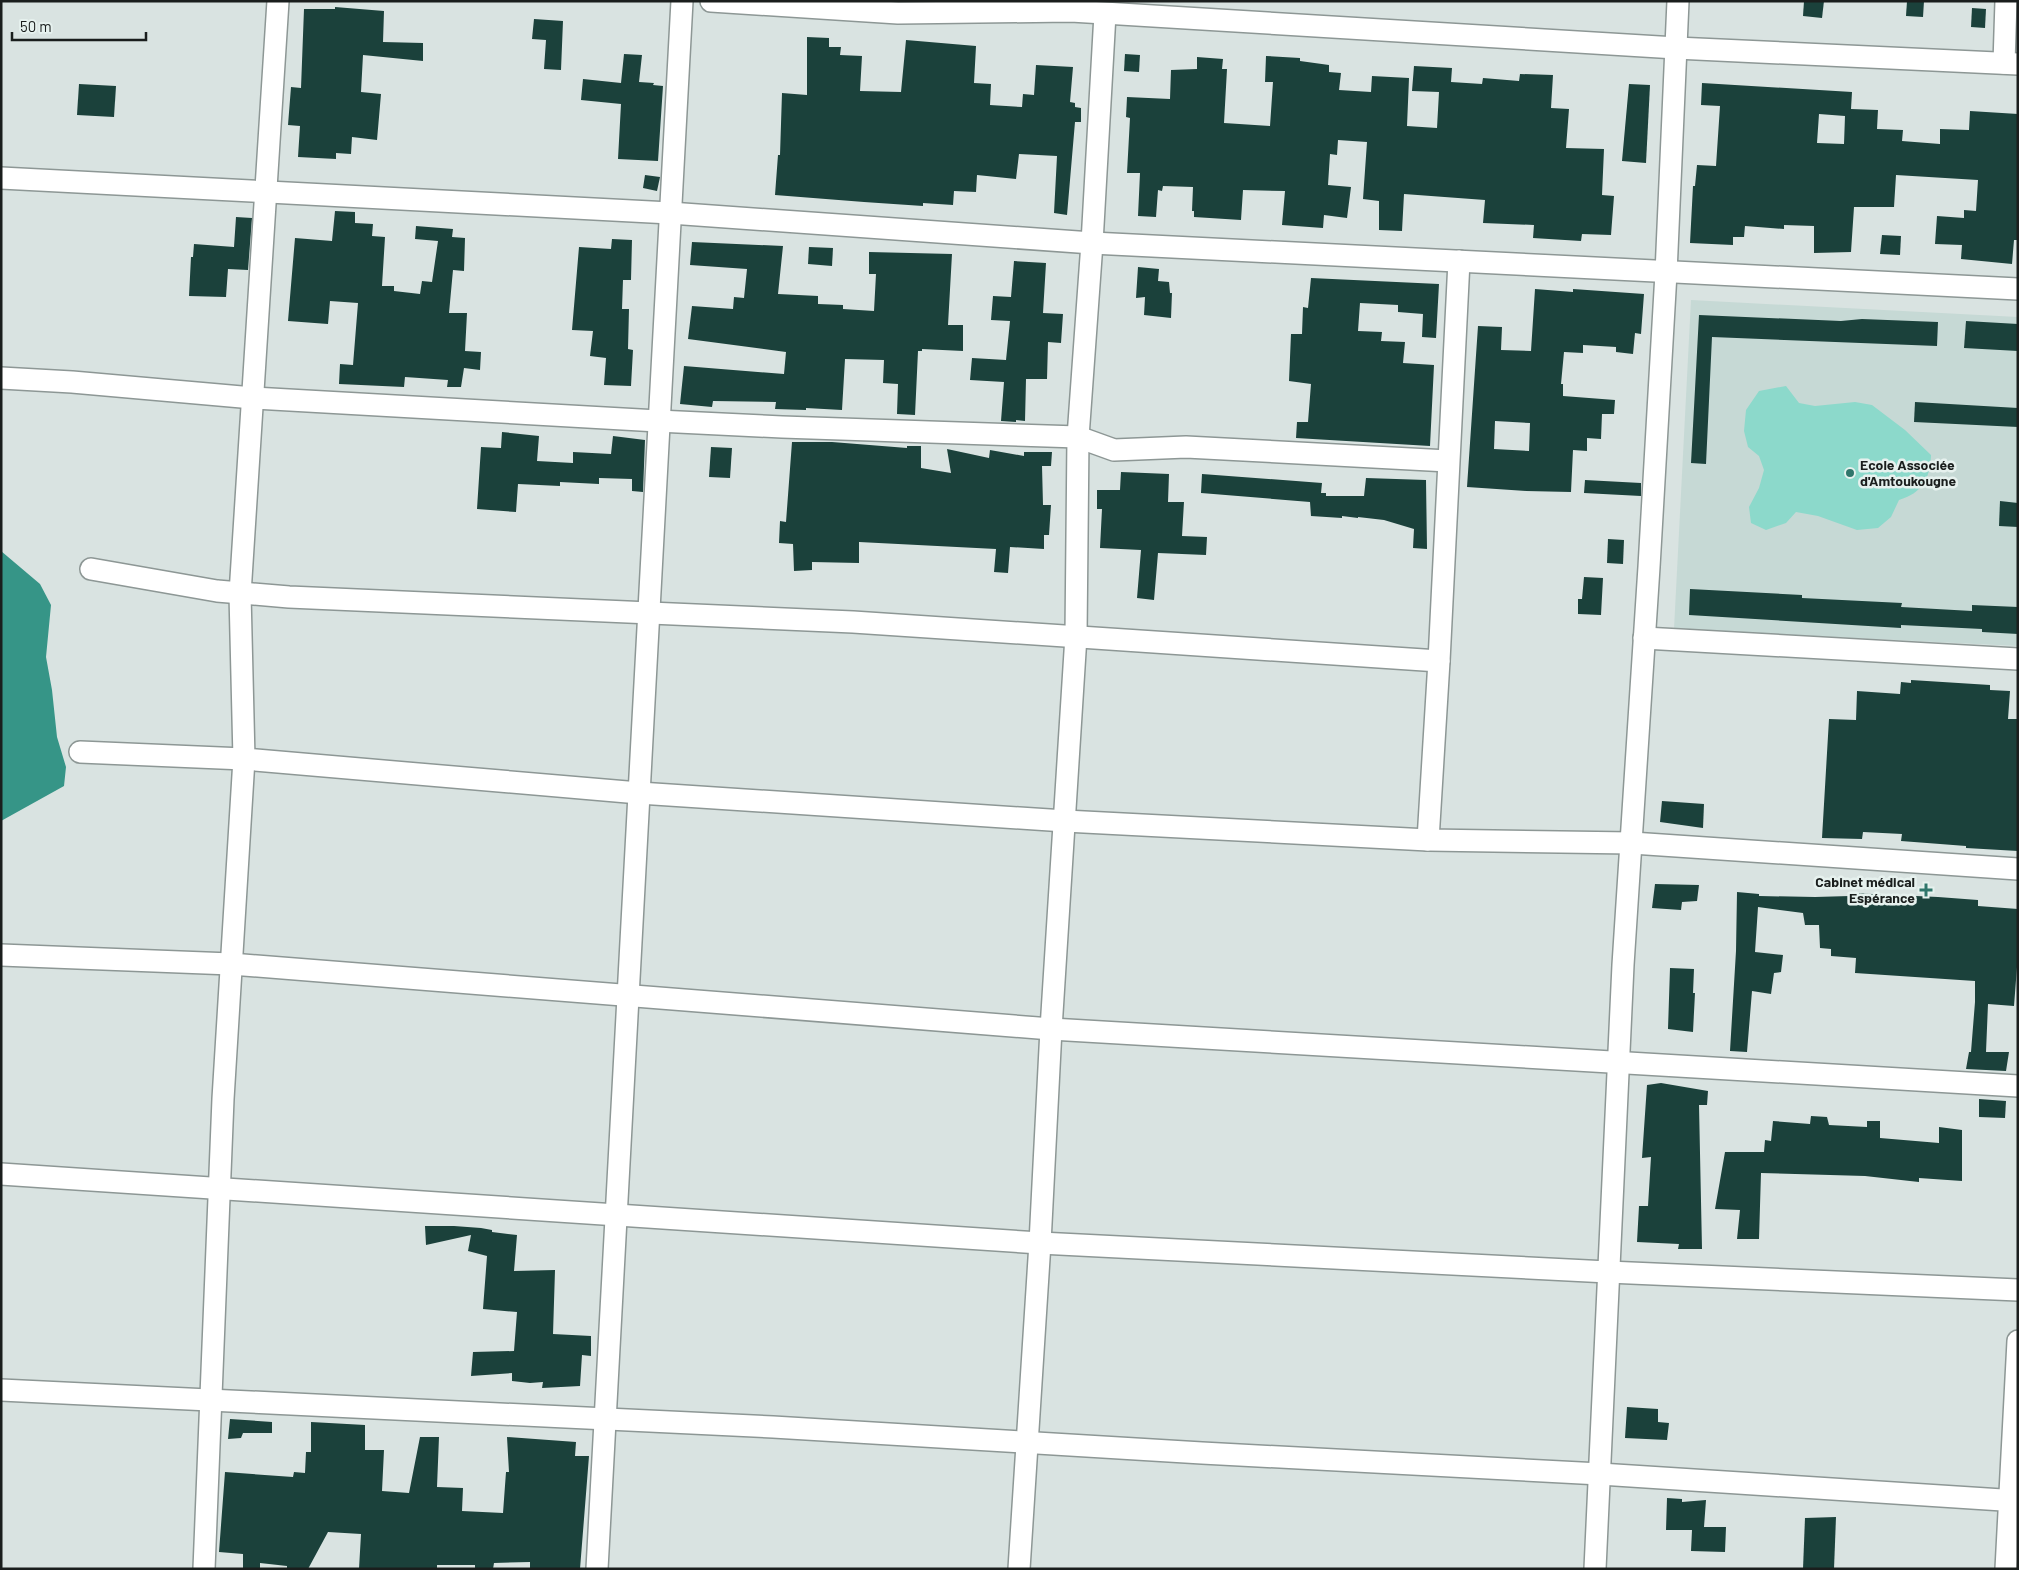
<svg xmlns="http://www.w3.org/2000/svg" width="2019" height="1570" viewBox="0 0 2019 1570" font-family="Barlow,sans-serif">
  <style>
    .built { fill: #c6d9d5 }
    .green { fill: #8cd9cb }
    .water { fill: #369587 }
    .building { fill: #1b413b; fill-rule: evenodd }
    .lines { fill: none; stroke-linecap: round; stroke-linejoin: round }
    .minor-casing { stroke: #8d9795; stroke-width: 24 }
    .minor { stroke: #fff; stroke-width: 21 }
    .poi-dot { fill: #30766b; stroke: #e6f1ee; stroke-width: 2 }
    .labels { text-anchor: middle; stroke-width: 5; stroke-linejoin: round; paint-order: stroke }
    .poi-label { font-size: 14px; font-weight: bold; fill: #1a1e1d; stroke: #e6f1ee; text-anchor: start }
  </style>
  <rect width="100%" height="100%" fill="#d9e3e1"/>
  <polygon class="built" points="1691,300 2018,317 2018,646 1674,629"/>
  <path class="green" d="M1786,386L1799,403L1815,406L1855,402L1872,405L1905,430L1931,455C1930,479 1922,493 1899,500L1891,517L1878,528L1857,530L1818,516L1796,512L1786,523L1766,530L1751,523L1749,507L1759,488L1764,470L1759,456L1748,447L1744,431L1746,410L1759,391Z"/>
  <polygon class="water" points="1,551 40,584 51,605 46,657 52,690 57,737 66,767 64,786 1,821"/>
  <g class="building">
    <polygon points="1804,1 1824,1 1822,18 1803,16"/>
    <polygon points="1907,1 1924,1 1923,17 1906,16"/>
    <polygon points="335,7 384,11 383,42 423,43 423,61 363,55 361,92 381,94 377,140 352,137 351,154 336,153 336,159 298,157 300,126 288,125 291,87 301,88 304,9 335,9"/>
    <polygon points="1972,8 1986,9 1985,28 1971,27"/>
    <polygon points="534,19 563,21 561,70 544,69 546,40 532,39"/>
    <polygon points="807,37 829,38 829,47 841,47 840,55 862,56 860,91 901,92 906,40 976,46 974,83 991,84 990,105 1022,107 1023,94 1034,95 1036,65 1073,67 1070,102 1075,103 1075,107 1081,108 1081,122 1075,122 1067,215 1054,213 1057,156 1019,154 1016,179 977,175 976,192 954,191 953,205 923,203 923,206 864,202 775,195 778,155 780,155 782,93 807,95"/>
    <polygon points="624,54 642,55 639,82 654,83 653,85 663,86 658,161 618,159 621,104 581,100 583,79 621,83"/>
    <polygon points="1125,54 1140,55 1139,72 1124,71"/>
    <polygon points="1266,56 1300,58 1300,61 1329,65 1329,72 1341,73 1339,90 1371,92 1372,76 1409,78 1407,126 1437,128 1439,92 1412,91 1414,66 1452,68 1451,82 1482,84 1483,78 1519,81 1520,74 1553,75 1551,108 1569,109 1566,148 1604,149 1602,195 1614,196 1611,235 1582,234 1581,241 1533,238 1534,225 1483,223 1485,200 1404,194 1402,231 1379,230 1379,201 1363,199 1367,142 1338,140 1337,155 1330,154 1328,185 1351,187 1347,218 1324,215 1323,228 1282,225 1285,191 1243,190 1241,220 1194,217 1194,211 1192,211 1193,187 1163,186 1162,191 1158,190 1156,217 1138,216 1140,173 1127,173 1130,118 1126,117 1127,97 1170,99 1171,70 1197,69 1197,57 1223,59 1222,69 1227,69 1224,123 1270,126 1273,82 1265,82"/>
    <path d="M1702,83L1852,92L1851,109L1878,110L1877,129L1903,130L1902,141L1940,144V129L1969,130L1970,111L2018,114V240H2014L2012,264L1961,259L1962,245L1935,244L1937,216L1964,218V210L1976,211L1978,180L1896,175L1894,207H1854L1851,252L1814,253V226L1784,225V229L1745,226L1744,237H1733V245L1690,243L1693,186H1695L1697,165L1716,166L1720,106L1701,105ZM1819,114L1845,116L1844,144L1817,143Z"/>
    <polygon points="79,84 116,86 114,117 77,115"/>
    <polygon points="1629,84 1650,85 1646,163 1622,161"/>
    <polygon points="645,175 660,177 657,191 643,188"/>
    <polygon points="335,211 355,212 355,223 373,224 372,236 385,237 382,286 394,286 394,291 420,294 422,281 432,282 438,241 415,239 416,226 453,229 452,237 465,238 464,271 453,270 449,313 467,313 465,351 481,352 480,370 464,368 461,387 447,387 448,380 405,377 404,387 339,384 340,364 353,365 358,303 330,301 328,324 288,321 295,238 332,241"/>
    <polygon points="236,217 252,218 248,270 228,269 226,297 189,296 191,257 193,257 194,244 234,247"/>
    <polygon points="1882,235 1901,236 1900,255 1880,254"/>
    <polygon points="612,239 632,240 631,280 623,280 622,309 629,309 628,349 633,350 631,386 604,385 606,358 590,356 593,331 572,330 579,247 611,249"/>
    <polygon points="692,242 783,246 778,294 818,296 818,304 843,305 843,309 874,311 876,274 869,274 869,252 952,254 948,325 963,325 963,351 922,349 922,351 918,351 915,415 897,414 898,384 883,383 884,360 845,359 842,410 806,408 806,410 775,409 776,402 713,401 712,407 680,404 684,366 784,374 786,352 688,339 692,306 733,309 734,297 744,298 747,269 690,265"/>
    <polygon points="809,247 833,248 832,266 808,264"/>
    <polygon points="1014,261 1046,263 1043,313 1063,314 1061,343 1048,342 1047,379 1026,379 1025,421 1016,420 1016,422 1001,421 1004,382 970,380 972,358 1006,360 1010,321 991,320 993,296 1011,297"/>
    <polygon points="1138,267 1159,269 1158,281 1169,282 1170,293 1172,293 1171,318 1144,315 1145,297 1136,298"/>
    <polygon points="1311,278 1439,284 1436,338 1422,337 1423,314 1398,312 1398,305 1360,303 1358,331 1382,332 1381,341 1405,342 1403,363 1434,365 1430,446 1296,438 1297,422 1308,422 1311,384 1289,381 1291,334 1302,334 1303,307 1308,308"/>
    <path d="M1535,289L1573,292V289L1644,294L1641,334L1635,333L1633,354L1616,352V347L1583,345V353L1564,352L1561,384H1563V396L1615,400L1614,414H1602L1601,439L1587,438V451L1573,450L1571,492L1526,491L1467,487L1478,326L1502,327L1501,350L1531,351ZM1495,421L1530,423L1529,451L1494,449Z"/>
    <polygon points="1699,315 1841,321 1862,319 1938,322 1937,346 1712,337 1706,464 1691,463"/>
    <polygon points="1966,321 2018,324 2018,351 1964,348"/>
    <polygon points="1915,402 2018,408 2018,427 1914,422"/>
    <polygon points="502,432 539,436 537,461 573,463 573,452 611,454 613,436 645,440 643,492 632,491 632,479 599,478 599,484 560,482 560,486 518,484 516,512 477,509 481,447 501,448"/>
    <polygon points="792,442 832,442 907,448 907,446 921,446 921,468 951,473 947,449 989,458 990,450 1024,456 1024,452 1052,452 1051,466 1042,466 1043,505 1051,505 1049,535 1044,535 1044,549 1010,547 1008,573 994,572 996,549 859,542 859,563 812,562 812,570 794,571 793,544 779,543 780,521 786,522"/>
    <polygon points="711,447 732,448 730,478 709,477"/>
    <polygon points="1121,472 1169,474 1168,502 1184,502 1182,536 1207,537 1206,555 1158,553 1154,600 1137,598 1141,550 1100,548 1102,509 1097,509 1097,490 1120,490"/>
    <polygon points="1202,474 1322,483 1321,493 1326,493 1326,496 1364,496 1366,478 1426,480 1427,549 1413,548 1414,529 1384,520 1358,517 1358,518 1342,516 1342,518 1311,516 1310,502 1201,493"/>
    <polygon points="1585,480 1641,483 1641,496 1584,493"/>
    <polygon points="2000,501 2018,503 2018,527 1999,526"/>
    <polygon points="1608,539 1624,540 1623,564 1607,563"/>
    <polygon points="1584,577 1603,578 1601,615 1578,614 1578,599 1582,599"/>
    <polygon points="1690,589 1802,595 1802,598 1902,603 1901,607 1972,611 1972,605 2018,607 2018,634 1982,632 1982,629 1901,625 1901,628 1689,615"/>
    <polygon points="1911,680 1990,685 1990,690 2010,691 2008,719 2018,719 2018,851 1966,848 1966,846 1901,841 1902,834 1863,832 1862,839 1822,838 1829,719 1856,720 1857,691 1900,694 1901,682 1911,683"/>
    <polygon points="1662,801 1704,804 1703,828 1660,822"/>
    <polygon points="1655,884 1699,885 1697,901 1682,902 1681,910 1652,908"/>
    <polygon points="1737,892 1759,894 1759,896 1815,897 1850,896 1850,893 1938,897 1978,900 1978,906 2018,909 2018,954 2014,1006 1988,1004 1986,1052 2009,1052 2006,1071 1966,1069 1969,1052 1971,1052 1975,1002 1975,981 1855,973 1856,958 1831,956 1831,949 1820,948 1819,925 1805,925 1803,913 1758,907 1755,952 1783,955 1781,972 1774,973 1771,994 1752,991 1747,1052 1730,1051 1736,951"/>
    <polygon points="1670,968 1694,969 1693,993 1695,993 1693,1032 1668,1029"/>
    <polygon points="1661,1083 1708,1091 1707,1105 1699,1105 1702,1249 1678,1249 1679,1244 1637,1242 1639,1206 1648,1206 1651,1157 1642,1158 1647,1085"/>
    <polygon points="1979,1099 2006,1101 2005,1118 1979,1117"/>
    <polygon points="1811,1116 1827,1117 1829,1125 1867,1127 1867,1121 1880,1121 1880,1138 1939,1143 1939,1127 1962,1130 1962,1181 1919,1178 1919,1182 1865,1176 1761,1173 1759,1239 1737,1239 1740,1210 1715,1209 1725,1152 1764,1152 1765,1140 1771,1141 1773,1121 1810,1124"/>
    <polygon points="425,1226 454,1226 481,1228 492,1230 492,1232 517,1235 514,1271 555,1270 553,1334 591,1336 591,1356 582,1355 580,1386 542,1388 543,1382 530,1383 512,1381 512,1373 471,1376 473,1352 514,1351 517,1312 483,1309 487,1256 468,1251 471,1235 426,1245"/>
    <polygon points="1627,1407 1658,1409 1658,1422 1669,1423 1667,1440 1625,1438"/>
    <polygon points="230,1419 272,1422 272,1433 243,1433 241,1438 228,1439"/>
    <polygon points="311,1422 365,1425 365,1450 384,1450 382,1491 409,1493 420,1437 439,1437 437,1487 463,1488 462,1511 503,1513 506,1472 509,1472 507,1437 576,1442 575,1456 589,1456 580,1569 530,1569 530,1562 494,1563 493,1569 475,1569 475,1565 437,1565 437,1569 359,1569 361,1534 328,1532 308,1569 287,1569 287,1566 260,1563 260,1569 243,1569 243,1554 219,1552 225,1472 293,1477 294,1472 305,1473 306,1452 311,1452"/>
    <polygon points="1667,1498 1682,1499 1682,1502 1706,1500 1704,1527 1726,1527 1725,1552 1691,1551 1692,1530 1666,1530"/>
    <polygon points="1836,1517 1834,1569 1803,1569 1805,1518"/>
  </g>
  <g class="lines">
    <defs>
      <g id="minor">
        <polyline points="711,1 898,13 1071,11 1676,48 2018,64"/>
        <polyline points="2004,63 2006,1"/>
        <polyline points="1,178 670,213 1092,243 2018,289"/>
        <polyline points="1,378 72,382 253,398 658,421 782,427 1078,437 1114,450 1186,447 1448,461"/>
        <polyline points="91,569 217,591 289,597 853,622 1439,661"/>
        <polyline points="1644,638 2018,659"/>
        <polyline points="80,752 244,759 639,793 1065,821 1428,840 1632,843 2018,869"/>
        <polyline points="1428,840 1439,661 1459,261"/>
        <polyline points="1,955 231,964 1051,1029 2018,1086"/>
        <polyline points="1,1174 1040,1243 1608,1272 2018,1290"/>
        <polyline points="1,1390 773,1427 1202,1453 1600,1474 2018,1501"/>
        <polyline points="204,1569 223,1099 244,759 240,594 278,1"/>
        <polyline points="597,1569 682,1"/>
        <polyline points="1019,1569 1040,1243 1051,1029 1076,636 1078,437 1092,243 1105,14"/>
        <polyline points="1595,1569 1623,965 1649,567 1666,273 1678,1"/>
        <polyline points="2006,1569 2018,1341"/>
      </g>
    </defs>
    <use href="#minor" class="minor-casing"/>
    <use href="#minor" class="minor"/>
  </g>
  <g class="poi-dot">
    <circle cx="1850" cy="473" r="5"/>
    <path d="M1923.5 882.5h5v5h5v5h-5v5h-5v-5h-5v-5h5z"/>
  </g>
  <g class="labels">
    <g class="poi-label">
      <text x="1860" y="470">Ecole Associée<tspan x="1860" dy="16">d'Amtoukougne</tspan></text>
      <text x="1915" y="887" text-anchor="end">Cabinet médical<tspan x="1915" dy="16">Espérance</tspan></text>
    </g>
  </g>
  <rect width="2019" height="1570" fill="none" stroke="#1a1e1d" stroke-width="5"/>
  <path d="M12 32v8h134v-8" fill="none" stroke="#1a1e1d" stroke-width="2.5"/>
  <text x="20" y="32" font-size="15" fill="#1a1e1d" stroke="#e6f1ee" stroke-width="4" paint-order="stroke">50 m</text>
</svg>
